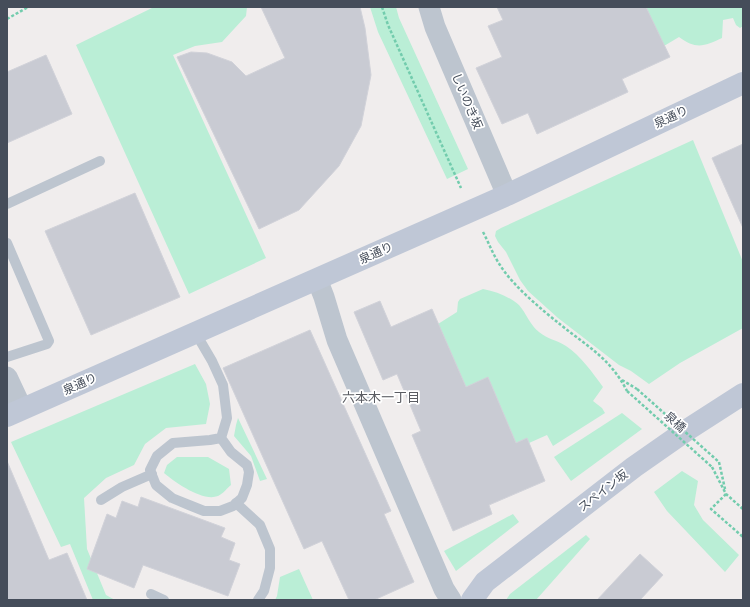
<svg xmlns="http://www.w3.org/2000/svg" width="750" height="607" viewBox="0 0 750 607" font-family="Figtree,'Noto Sans JP',sans-serif">
  <style>
    .green { fill: #baeed6 }
    .building { fill: #c9cbd3; stroke: #d1d2d9 }
    .lines { fill: none; stroke-linecap: round; stroke-linejoin: round }
    .path { stroke: #72ccad; stroke-width: 2.5; stroke-dasharray: 3 2; stroke-linecap: butt }
    .lane { stroke: #bdc5cf; stroke-width: 10 }
    .street { stroke: #bdc5cf; stroke-width: 21 }
    .secondary { stroke: #bfc7d6; stroke-width: 22 }
    .path-bridge { stroke: #72ccad; stroke-width: 2.5; stroke-dasharray: 3 2; stroke-linecap: butt }
    .labels { text-anchor: middle; stroke-width: 3.5; stroke-linejoin: round; paint-order: stroke }
    .street-label { font-size: 12px; fill: #454d5a; stroke: #fff }
    .neighbourhood-label { font-size: 13px; fill: #5a5c62; stroke: #fff }
  </style>
  <rect width="100%" height="100%" fill="#f0eded"/>
  <g class="green">
    <polygon points="154,7 247,7 246,16 222,42 195,46 173,55 266,258 189,294 76,45"/>
    <polygon points="370,7 396,7 399,18 468,169 447,179 378,32"/>
    <path d="M646,7H743V26L740,28L736,25L733,18L723,20L722,38C705,46 696,50 679,37L664,46Z"/>
    <polygon points="693,140 743,262 743,328 680,363 649,384 631,371 619,365 558,318 528,291 520,280 506,252 498,242 495,236 496,231 501,228"/>
    <path d="M483,289C497,292 508,296 519,305C526,313 530,325 539,332C547,339 557,340 566,346C581,356 592,372 603,387L593,401L602,408L605,413L553,446L547,435L529,443L527,438L516,443L488,378L466,387L438,324L457,312L458,302L460,299Z"/>
    <polygon points="195,364 206,384 210,404 206,424 166,428 145,444 134,465 106,478 84,498 87,549 106,595 115,600 93,600 70,544 61,547 11,442"/>
    <polygon points="622,413 642,429 571,481 554,457"/>
    <polygon points="238,418 267,479 260,481 251,456 234,436 236,425"/>
    <path d="M177,457H208L229,469L231,485C227,488 223,494 218,496C203,502 176,483 164,473L167,465Z"/>
    <polygon points="682,471 698,481 694,505 703,520 739,555 725,572 667,511 654,492"/>
    <polygon points="513,514 519,522 456,571 444,551"/>
    <polygon points="586,535 590,539 536,600 506,600 510,594"/>
    <polygon points="299,569 313,600 275,600 277,596 280,577"/>
  </g>
  <g class="building">
    <polygon points="261,7 360,7 365,28 371,75 361,126 339,166 299,210 259,229 177,57 191,52 207,53 232,62 246,76 285,58"/>
    <polygon points="497,7 646,7 670,57 622,79 628,92 537,134 528,113 502,124 476,68 502,57 488,26 503,20"/>
    <polygon points="46,55 72,114 7,143 7,72"/>
    <polygon points="743,144 743,228 712,158"/>
    <polygon points="135,193 180,297 91,335 45,231"/>
    <polygon points="380,301 391,327 432,309 466,387 488,377 516,443 527,438 545,481 489,505 492,514 453,531 412,435 421,431 397,374 383,380 354,312"/>
    <polygon points="310,330 391,511 384,514 414,582 374,600 349,600 322,541 304,549 223,368"/>
    <polygon points="7,461 49,560 67,553 87,600 7,600"/>
    <polygon points="141,497 225,528 221,537 235,543 229,560 240,564 228,596 143,565 134,588 87,569 107,514 116,518 122,501 138,507"/>
    <polygon points="640,554 663,575 640,600 597,600"/>
  </g>
  <g class="lines">
    <g class="path">
      <polyline points="382,7 388,25 461,188"/>
      <polyline points="7,19 28,7"/>
      <path d="M483,232C489,243 493,255 500,265C513,286 541,309 561,325C588,347 610,358 627,391"/>
      <polyline points="622,380 637,389"/>
      <polyline points="719,462 725,489"/>
      <polyline points="712,467 726,494 743,509"/>
      <polyline points="726,494 711,509 743,537"/>
    </g>
    <g class="lane">
      <polyline points="7,204 100,161"/>
      <polyline points="7,243 49,341 47,344 7,357"/>
      <polyline points="195,332 212,361 223,385 227,418 221,438 231,452 247,465 249,472 247,485 242,498 233,506 220,511 204,511 189,505 172,498 156,485 150,470 157,456 173,443 210,440 221,438"/>
      <polyline points="101,500 122,487 152,474"/>
      <polyline points="236,503 260,525 270,549 270,568 264,591 258,600"/>
      <polyline points="151,594 164,600"/>
    </g>
    <g class="street">
      <polyline points="429,7 435,27 507,195"/>
      <polyline points="317,279 324,297 337,340 444,589 451,600"/>
      <polyline points="7,377 22,409"/>
    </g>
    <g class="secondary">
      <polyline points="7,416 507,195 743,83"/>
      <polyline points="472,600 485,582 634,467 687,430 743,394"/>
    </g>
    <g class="path-bridge">
      <polyline points="637,389 719,462"/>
      <polyline points="627,391 712,467"/>
    </g>
  </g>
  <g class="labels">
    <g class="street-label">
      <text transform="translate(467 101) rotate(67)" y="4">しいのき坂</text>
      <text transform="translate(671 117) rotate(-25)" y="4">泉通り</text>
      <text transform="translate(376 253) rotate(-24)" y="4">泉通り</text>
      <text transform="translate(80 384) rotate(-24)" y="4">泉通り</text>
      <text transform="translate(675 422) rotate(42)" y="4">泉橋</text>
      <text transform="translate(603 491) rotate(-38)" y="4">スペイン坂</text>
    </g>
    <g class="neighbourhood-label">
      <text x="381" y="402">六本木一丁目</text>
    </g>
  </g>
  <rect width="750" height="607" fill="none" stroke="#454d5a" stroke-width="16"/>
</svg>
